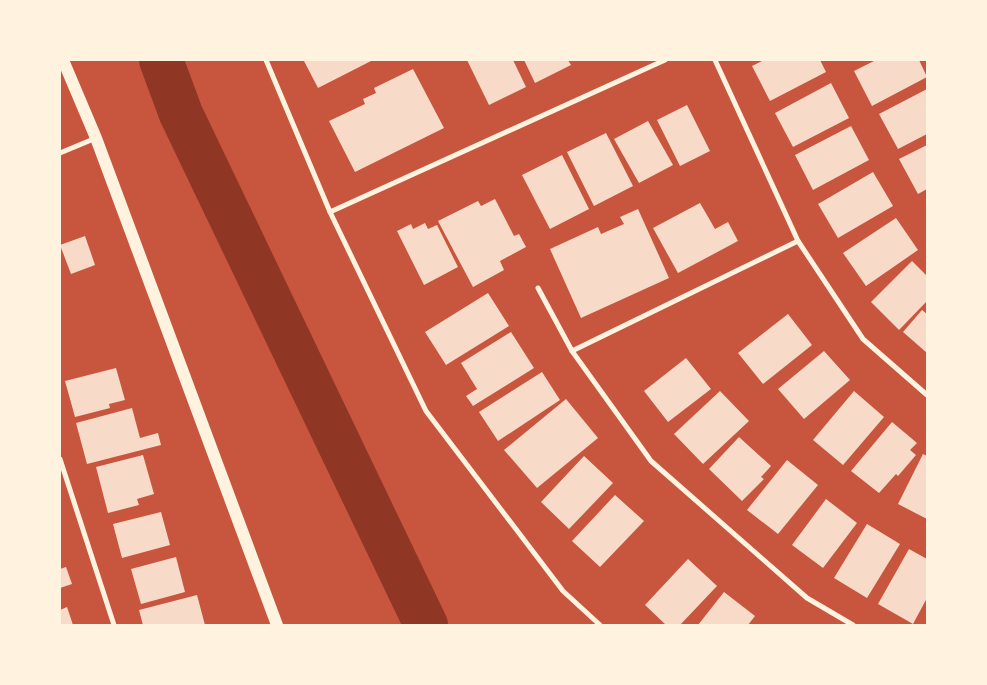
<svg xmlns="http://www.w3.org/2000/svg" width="987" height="685" viewBox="0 0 987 685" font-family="Overpass,sans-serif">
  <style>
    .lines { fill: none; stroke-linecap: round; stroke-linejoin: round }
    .river { stroke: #8f3625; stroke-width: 44 }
    .building { fill: #f7dbc8 }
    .minor { stroke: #fff3e0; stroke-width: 5 }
    .primary { stroke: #fff3e0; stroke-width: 12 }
  </style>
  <rect width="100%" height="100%" fill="#c8553d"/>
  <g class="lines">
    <polyline class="river" points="161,60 181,114 426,625"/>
  </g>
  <g class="building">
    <polygon points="373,60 318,88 304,61 305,60"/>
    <polygon points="467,60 513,60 526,87 489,105"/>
    <polygon points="524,60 568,60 571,65 535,83"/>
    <polygon points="764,60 820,60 826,72 770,101 752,66"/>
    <polygon points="876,60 919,60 927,77 872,106 854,71"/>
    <polygon points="413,69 444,128 355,172 329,121 365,104 363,99 376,93 374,88"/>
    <polygon points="831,83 849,118 793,147 775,113"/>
    <polygon points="927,89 927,134 898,149 879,114"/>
    <polygon points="687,105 710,151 680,166 657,120"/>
    <polygon points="648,121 673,165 639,183 614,139"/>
    <polygon points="851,126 869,160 813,190 795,155"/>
    <polygon points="606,133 633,186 594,206 567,152"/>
    <polygon points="927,145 927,189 918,194 899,159"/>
    <polygon points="562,155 589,209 550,229 522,175"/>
    <polygon points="873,172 893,206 838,238 818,204"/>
    <polygon points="495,199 514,236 519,234 526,247 500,261 504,270 473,287 438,221 478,201 481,206"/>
    <polygon points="700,203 715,229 728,222 738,241 678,273 653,228"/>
    <polygon points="638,209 669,278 581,318 550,249 598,227 601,234 624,224 620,217"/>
    <polygon points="896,218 918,250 866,286 843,253"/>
    <polygon points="425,223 428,229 437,225 458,267 424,285 397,231 411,224 413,229"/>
    <polygon points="85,236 95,265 71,274 60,245"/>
    <polygon points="912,261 927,276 927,301 899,330 871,302"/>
    <polygon points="488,293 509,326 446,365 425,332"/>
    <polygon points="922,310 927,314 927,353 903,332"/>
    <polygon points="788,314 812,345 763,384 738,353"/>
    <polygon points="511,332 534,368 473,406 466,396 477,389 461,363"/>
    <polygon points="824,351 850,380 804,419 778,389"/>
    <polygon points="686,358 711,389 668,422 644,391"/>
    <polygon points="116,368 125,400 109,404 110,408 75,417 65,381"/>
    <polygon points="542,372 560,400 498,441 479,412"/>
    <polygon points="720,391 749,421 703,464 674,434"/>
    <polygon points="854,391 884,417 843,465 813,440"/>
    <polygon points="566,399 598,438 537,488 504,450"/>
    <polygon points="132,408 140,438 158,433 161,445 87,464 76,423"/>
    <polygon points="892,422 917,443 910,450 916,455 898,476 896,474 879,493 851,471"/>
    <polygon points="739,437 771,466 761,477 764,479 742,501 709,469"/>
    <polygon points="923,454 927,456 927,519 898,504"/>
    <polygon points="143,455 154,494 137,499 139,505 108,513 96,467"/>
    <polygon points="584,456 613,483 569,529 541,502"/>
    <polygon points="787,460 818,485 778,534 747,510"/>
    <polygon points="615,495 644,521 600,567 572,541"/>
    <polygon points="826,499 857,523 823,568 792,545"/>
    <polygon points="161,512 170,545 122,558 113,524"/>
    <polygon points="867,524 900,544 867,598 834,578"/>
    <polygon points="909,549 927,559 927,598 913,624 878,604"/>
    <polygon points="176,557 185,592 141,604 131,569"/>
    <polygon points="688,559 717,586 680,625 666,625 645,605"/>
    <polygon points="66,567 72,584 60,588 60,569"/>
    <polygon points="724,592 755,616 748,625 698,625"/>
    <polygon points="197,595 205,625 143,625 139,610"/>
    <polygon points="67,607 73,625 60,625 60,610"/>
  </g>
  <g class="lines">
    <g class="minor">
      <polyline points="266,60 330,212 426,411 563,591 600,625"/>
      <polyline points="715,60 798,241 863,339 927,395"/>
      <polyline points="60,153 96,138"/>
      <polyline points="330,212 665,60"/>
      <polyline points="538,288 572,351 651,461 807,598 853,625"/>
      <polyline points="572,351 798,241"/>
      <polyline points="60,459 114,625"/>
    </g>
    <polyline class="primary" points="63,60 96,138 277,625"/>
  </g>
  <rect width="987" height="685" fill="none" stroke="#fff3e0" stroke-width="122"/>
</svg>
